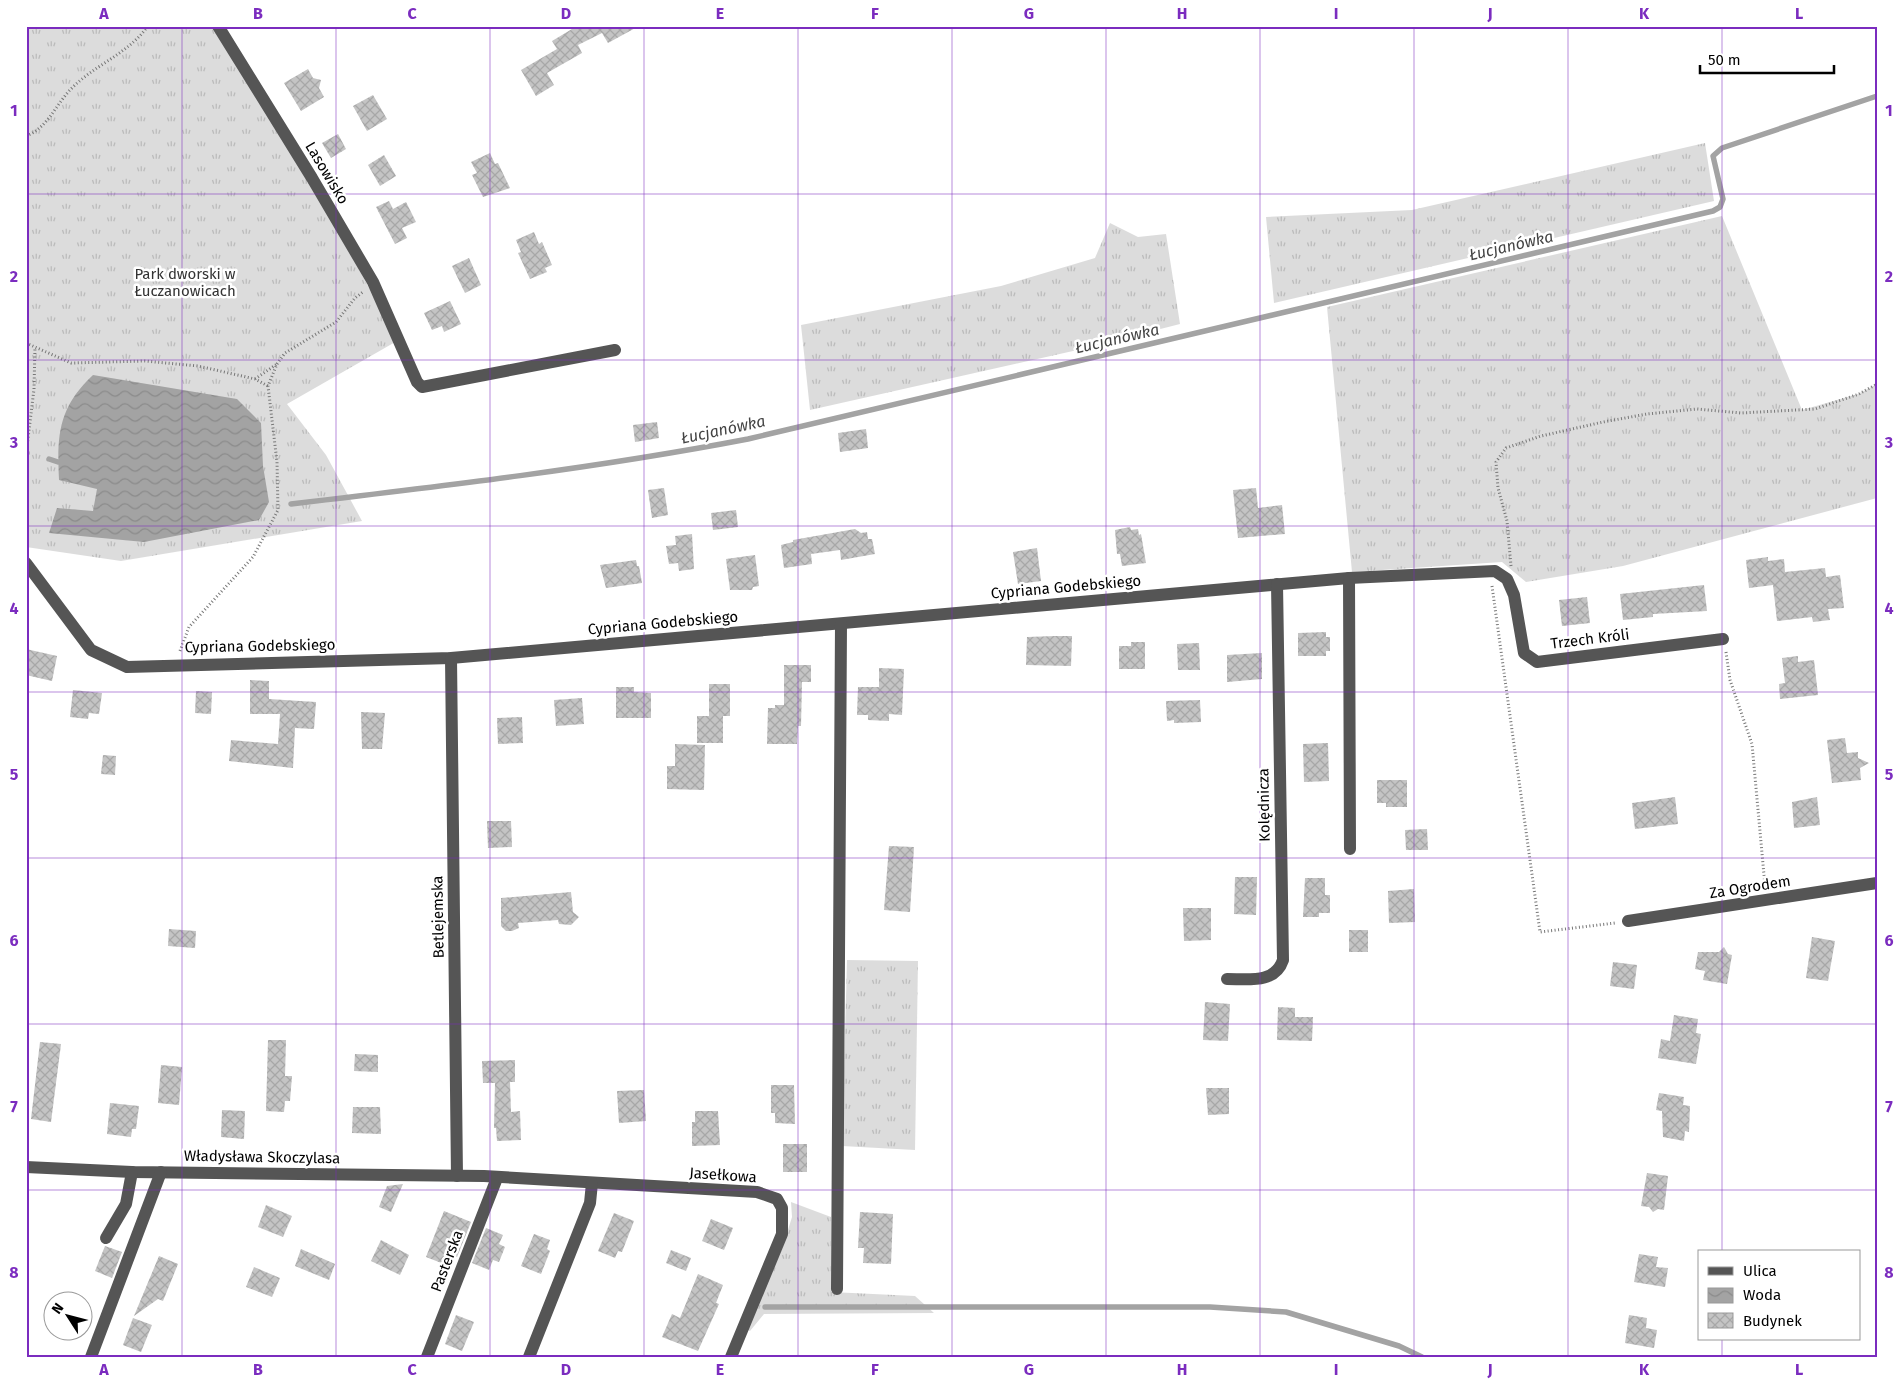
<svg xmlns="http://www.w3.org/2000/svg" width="1903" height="1383" viewBox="0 0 1903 1383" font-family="'Fira Sans',sans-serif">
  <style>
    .grass { fill: url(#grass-tufts) }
    .water { fill: url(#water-waves) }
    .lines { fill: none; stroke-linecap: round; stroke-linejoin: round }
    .stream { stroke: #a3a3a3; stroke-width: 5.5 }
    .building { fill: url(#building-cross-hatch) }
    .path { stroke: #777; stroke-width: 3; stroke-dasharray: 1 2.5; stroke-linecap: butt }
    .minor { stroke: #555; stroke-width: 12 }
    .grid { fill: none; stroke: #7b2cbf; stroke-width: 1; stroke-opacity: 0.55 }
    .labels { text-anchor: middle; stroke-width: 5; stroke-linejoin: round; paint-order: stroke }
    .street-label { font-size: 15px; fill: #000; stroke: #fff }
    .park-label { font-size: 15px; fill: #333; stroke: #fff }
    .water-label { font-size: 16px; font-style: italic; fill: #444; stroke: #fff }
    .neatline { fill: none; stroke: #7b2cbf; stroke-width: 2 }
    .grid-label { font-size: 16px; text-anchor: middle; font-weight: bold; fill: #7b2cbf }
  </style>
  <defs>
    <pattern id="grass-tufts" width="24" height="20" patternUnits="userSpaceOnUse" patternTransform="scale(1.25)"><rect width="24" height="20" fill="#dcdcdc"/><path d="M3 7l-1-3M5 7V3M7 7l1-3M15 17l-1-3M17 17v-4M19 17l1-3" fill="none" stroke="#bbb"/></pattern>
    <pattern id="water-waves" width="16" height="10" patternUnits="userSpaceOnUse" patternTransform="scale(1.25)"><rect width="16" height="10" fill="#a3a3a3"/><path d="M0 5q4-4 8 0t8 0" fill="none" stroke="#8b8b8b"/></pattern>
    <pattern id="building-cross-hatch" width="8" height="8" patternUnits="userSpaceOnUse" patternTransform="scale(1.25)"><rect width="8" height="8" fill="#c4c4c4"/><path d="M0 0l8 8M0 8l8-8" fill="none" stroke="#a7a7a7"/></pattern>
  </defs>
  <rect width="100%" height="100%" fill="#fff"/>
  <g class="grass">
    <polygon points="26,26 214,26 341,235 397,341 287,404 326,455 362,521 121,561 26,547"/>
    <polygon points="1705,143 1714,201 1274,303 1266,217 1412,210"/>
    <polygon points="1722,216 1802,410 1858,394 1877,384 1877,498 1623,566 1526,582 1502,562 1352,572 1327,307"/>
    <polygon points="1110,223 1138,237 1166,234 1180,324 1082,349 810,410 801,325 1001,286 1095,258"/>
    <polygon points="847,960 918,961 915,1150 842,1146"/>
    <polygon points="791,1202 831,1217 831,1292 915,1296 934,1313 764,1314 750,1331 746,1329 782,1249 792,1217"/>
  </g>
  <path class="water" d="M93,375L237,399L261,423L263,466L269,502L259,520L144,542L49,533L57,508L93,511L97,489L59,480C57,435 58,408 93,375Z"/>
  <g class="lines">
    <g class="stream">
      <polyline points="26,453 27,453"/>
      <polyline points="49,459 58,462"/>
      <path d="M291,504C444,486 597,468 748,439L1713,211L1720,207L1723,199L1713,156L1722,148L1877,96"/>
      <polyline points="765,1307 1210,1307 1286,1312 1399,1346 1422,1357"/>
    </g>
  </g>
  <g class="building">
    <polygon points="577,26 639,26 608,43 602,33 578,45 582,53 547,73 554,85 536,96 521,70 557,49 552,41"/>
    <polygon points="308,69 313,78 321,80 319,88 324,97 301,111 284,83"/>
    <polygon points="373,95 387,119 367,131 353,106"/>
    <polygon points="338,134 346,149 331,158 322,143"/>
    <polygon points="490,153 495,164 498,163 510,188 483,197 472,175 477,173 471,162"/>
    <polygon points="384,155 396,176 380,186 368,165"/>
    <polygon points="389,201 393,209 406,202 416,222 402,228 407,238 395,244 376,207"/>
    <polygon points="534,232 539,244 542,242 552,265 545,268 547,272 530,279 518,253 521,252 516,240"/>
    <polygon points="469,258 481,285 465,293 452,266"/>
    <polygon points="450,301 461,324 444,332 442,326 432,330 424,313"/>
    <polygon points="657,422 659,438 635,442 633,425"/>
    <polygon points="866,429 868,448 840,452 838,433"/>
    <polygon points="664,488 668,515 652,518 648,490"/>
    <polygon points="1256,488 1258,508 1282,505 1285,534 1238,538 1233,490"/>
    <polygon points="736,510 738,527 713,530 711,513"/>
    <polygon points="1130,527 1131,530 1138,529 1139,535 1141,534 1146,563 1122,566 1120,554 1117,554 1115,530"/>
    <polygon points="855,529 861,533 867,532 868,539 872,539 875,554 841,560 840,550 811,554 812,564 784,568 781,545 793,542 793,540"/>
    <polygon points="692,534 694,569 679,571 678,563 669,564 666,546 676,545 675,536"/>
    <polygon points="1037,548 1041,581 1018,584 1013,552"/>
    <polygon points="755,555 759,586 753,587 752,590 730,590 726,559"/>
    <polygon points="1768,557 1768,561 1784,559 1785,572 1825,568 1826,577 1840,575 1844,608 1828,609 1830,620 1813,622 1812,617 1777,621 1773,585 1749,588 1746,560"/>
    <polygon points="636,560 637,566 639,566 642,583 606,588 600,565"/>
    <polygon points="1704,585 1707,611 1653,614 1653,617 1623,620 1620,594"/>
    <polygon points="1587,597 1590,623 1562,626 1559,600"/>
    <polygon points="1326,632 1326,637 1330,637 1330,651 1326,651 1326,656 1298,656 1298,633"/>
    <polygon points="1055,636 1072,636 1071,666 1026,665 1027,637"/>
    <polygon points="1131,642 1145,642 1145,669 1119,669 1119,646 1131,646"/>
    <polygon points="1199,643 1200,670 1178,670 1177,644"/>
    <polygon points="26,649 57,656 52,681 26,675"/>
    <polygon points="1262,653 1262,679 1227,682 1227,655"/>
    <polygon points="1798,656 1798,662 1814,660 1818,695 1780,699 1779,684 1785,683 1782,658"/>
    <polygon points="784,665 811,665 811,682 802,682 801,726 798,726 797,744 767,744 768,708 775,708 775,705 784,705"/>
    <polygon points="879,668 904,669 902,715 889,714 889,721 868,720 868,715 857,715 858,687 879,687"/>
    <polygon points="250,680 269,681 269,699 316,702 314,729 295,728 293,768 229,761 231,740 278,744 280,714 250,714"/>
    <polygon points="709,684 730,684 730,716 723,716 723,743 697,743 697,716 709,716"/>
    <polygon points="616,687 634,687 634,692 651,693 651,718 616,718"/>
    <polygon points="73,690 102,693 99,714 89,713 88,719 70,717"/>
    <polygon points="196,691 212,692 211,714 195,713"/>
    <polygon points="582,698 584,724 556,726 554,700"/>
    <polygon points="1200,700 1201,722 1174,723 1174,720 1167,721 1166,701"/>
    <polygon points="361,712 385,713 382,749 362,749"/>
    <polygon points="522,717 523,743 498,744 497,718"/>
    <polygon points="1845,738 1847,753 1858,752 1858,758 1869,763 1860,768 1861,780 1832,783 1827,740"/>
    <polygon points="1328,743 1329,781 1304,782 1303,744"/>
    <polygon points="675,744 705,745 704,790 667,789 667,766 675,766"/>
    <polygon points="103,755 116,756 115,775 101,774"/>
    <polygon points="1377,780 1407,780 1407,807 1386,807 1386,803 1377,803"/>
    <polygon points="1675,797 1678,824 1635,829 1632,803"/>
    <polygon points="1817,797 1820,825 1794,828 1792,802"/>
    <polygon points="487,821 511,821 512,847 488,848"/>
    <polygon points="1427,829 1428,850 1406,850 1405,830"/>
    <polygon points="889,846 914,847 910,912 884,910"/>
    <polygon points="1235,877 1257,877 1256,915 1234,914"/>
    <polygon points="1305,878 1325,878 1325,895 1330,895 1330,913 1319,913 1319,917 1303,917"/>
    <polygon points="1414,889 1415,922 1389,923 1388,891"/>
    <polygon points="571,892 573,912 579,917 571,925 559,924 558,920 518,923 519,928 512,931 506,931 501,926 501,898"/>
    <polygon points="1183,908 1211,908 1211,940 1184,941"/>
    <polygon points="169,929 196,931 195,948 168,946"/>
    <rect x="1349" y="930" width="19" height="22"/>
    <polygon points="1812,937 1835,941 1828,981 1806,978"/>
    <polygon points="1724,947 1728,954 1732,955 1727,984 1703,980 1705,971 1695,969 1698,952 1719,952"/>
    <polygon points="1613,962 1637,965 1634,989 1610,986"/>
    <polygon points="1205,1002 1230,1004 1228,1041 1203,1040"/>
    <polygon points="1278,1007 1295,1008 1295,1017 1313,1017 1312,1041 1277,1040"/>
    <polygon points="1674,1015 1698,1019 1696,1033 1701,1034 1696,1064 1658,1058 1661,1039 1670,1041"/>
    <polygon points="268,1040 286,1040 285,1076 292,1076 290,1101 285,1101 284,1112 266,1111"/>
    <polygon points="40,1042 61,1044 51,1122 31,1119"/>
    <polygon points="355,1054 378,1055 378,1072 354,1071"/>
    <polygon points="515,1060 515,1082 510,1082 511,1112 520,1111 521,1140 497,1141 496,1128 494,1128 495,1083 483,1083 482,1061"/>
    <polygon points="161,1065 182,1067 179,1105 158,1103"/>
    <polygon points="771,1085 794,1085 795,1124 775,1123 775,1113 771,1113"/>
    <polygon points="1206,1088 1229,1088 1229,1114 1208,1115"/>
    <polygon points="644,1090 646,1121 619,1123 617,1091"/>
    <polygon points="1659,1093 1684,1097 1683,1105 1690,1106 1689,1132 1685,1131 1684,1141 1663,1137 1662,1111 1656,1110"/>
    <polygon points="110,1103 139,1106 136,1129 132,1129 131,1137 107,1134"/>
    <polygon points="353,1107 380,1107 381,1134 352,1133"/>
    <polygon points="222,1110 245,1111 244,1139 221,1137"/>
    <polygon points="695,1111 718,1111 720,1145 692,1146 692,1122 695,1122"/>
    <rect x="783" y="1144" width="24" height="28"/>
    <polygon points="1647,1173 1668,1176 1664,1210 1658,1209 1653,1212 1649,1207 1641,1206"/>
    <polygon points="403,1184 391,1212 379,1207 387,1186"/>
    <polygon points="266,1205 292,1216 283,1237 258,1227"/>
    <polygon points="444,1211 471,1222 457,1257 454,1256 449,1266 426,1257"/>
    <polygon points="860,1212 893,1214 891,1264 863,1263 864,1248 858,1248"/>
    <polygon points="614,1213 634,1221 622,1252 618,1251 615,1258 598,1251"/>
    <polygon points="711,1219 733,1228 724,1250 702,1241"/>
    <polygon points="486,1228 503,1235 499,1244 505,1247 499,1262 493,1260 489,1270 472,1263"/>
    <polygon points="534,1234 550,1240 547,1249 550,1251 541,1274 521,1266"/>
    <polygon points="381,1240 409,1255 400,1275 371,1261"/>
    <polygon points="105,1246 122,1252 112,1278 95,1271"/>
    <polygon points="301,1249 335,1264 329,1280 295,1266"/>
    <polygon points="671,1250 691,1258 686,1271 666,1263"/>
    <polygon points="1639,1254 1658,1257 1656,1267 1668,1268 1665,1287 1634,1282"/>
    <polygon points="159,1256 178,1264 163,1301 158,1299 134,1316"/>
    <polygon points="254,1267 280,1278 272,1297 246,1287"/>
    <polygon points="698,1274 723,1285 716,1303 719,1304 698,1351 662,1337 672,1314 680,1318"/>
    <polygon points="456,1315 474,1322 462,1351 445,1344"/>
    <polygon points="1629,1315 1647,1318 1646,1328 1657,1330 1654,1348 1625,1343"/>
    <polygon points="133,1318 152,1325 141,1352 123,1345"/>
  </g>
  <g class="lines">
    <g class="path">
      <path d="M26,136C48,128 56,104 71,89C94,65 128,54 148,26"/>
      <polyline points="26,343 71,363 145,361 198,366 255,379 268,386"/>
      <polyline points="255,379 277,364"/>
      <polyline points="26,455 34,389 35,347"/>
      <polyline points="1511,566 1507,521 1498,488 1496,462 1506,448 1541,436 1603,422 1647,414 1697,409 1741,413 1815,409 1859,394 1877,384"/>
      <polyline points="1492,586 1540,932 1615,923"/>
      <polyline points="180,651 189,627 253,557 278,510 277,462 268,386 277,364 285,353 336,322 355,298 363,292"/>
      <polyline points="1726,652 1730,680 1752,744 1765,886"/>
    </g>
    <g class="minor">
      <polyline points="218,26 312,178 373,282 417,382 422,387 615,350"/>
      <polyline points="26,563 91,650 127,667 451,658 1349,578 1495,571 1507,579 1514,595 1524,653 1537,662 1723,639"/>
      <polyline points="1349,578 1350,849"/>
      <polyline points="451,658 457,1176"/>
      <polyline points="1628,921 1877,883"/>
      <path d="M1227,979C1248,979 1275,984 1283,960L1277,584"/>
      <polyline points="26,1167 132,1172 484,1176 757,1192 777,1199 782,1208 782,1234 731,1357"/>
      <polyline points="106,1238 126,1204 132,1172"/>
      <polyline points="837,1289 841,624"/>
      <polyline points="91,1357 161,1172"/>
      <polyline points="427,1357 497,1178"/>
      <polyline points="529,1357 590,1203 592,1183"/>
    </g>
  </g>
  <path class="grid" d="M182,26V1357M336,26V1357M490,26V1357M644,26V1357M798,26V1357M952,26V1357M1106,26V1357M1260,26V1357M1414,26V1357M1568,26V1357M1722,26V1252M26,194H1877M26,360H1877M26,526H1877M26,692H1877M26,858H1877M26,1024H1877M26,1190H1877M1722,1339V1357"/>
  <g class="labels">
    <g class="street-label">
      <text transform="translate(327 173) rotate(59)" y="5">Lasowisko</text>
      <text transform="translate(1066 587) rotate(-5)" y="5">Cypriana Godebskiego</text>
      <text transform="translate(663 623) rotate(-5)" y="5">Cypriana Godebskiego</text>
      <text transform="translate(1590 639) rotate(-7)" y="5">Trzech Króli</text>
      <text transform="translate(260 646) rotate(-1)" y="5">Cypriana Godebskiego</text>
      <text transform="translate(1264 805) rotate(-91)" y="5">Kolędnicza</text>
      <text transform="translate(1750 887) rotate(-9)" y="5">Za Ogrodem</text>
      <text transform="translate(438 917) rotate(-91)" y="5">Betlejemska</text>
      <text transform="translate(262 1157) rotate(1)" y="5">Władysława Skoczylasa</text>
      <text transform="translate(723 1175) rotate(4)" y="5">Jasełkowa</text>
      <text transform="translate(447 1261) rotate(-69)" y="5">Pasterska</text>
    </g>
    <g class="park-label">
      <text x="185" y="279">Park dworski w<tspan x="185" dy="17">Łuczanowicach</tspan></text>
    </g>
    <g class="water-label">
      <text transform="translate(1511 245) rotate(-13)" y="6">Łucjanówka</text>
      <text transform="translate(1117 338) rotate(-13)" y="6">Łucjanówka</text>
      <text transform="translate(723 429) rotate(-12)" y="6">Łucjanówka</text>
    </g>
  </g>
  <rect width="1903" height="1383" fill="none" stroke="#ffffff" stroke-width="55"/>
  <rect x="1698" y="1250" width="162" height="90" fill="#ffffff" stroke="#999999"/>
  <rect x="1708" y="1267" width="25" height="8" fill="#555555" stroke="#999999"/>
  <text x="1743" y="1276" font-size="15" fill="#000000">Ulica</text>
  <rect x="1708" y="1288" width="25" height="15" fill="url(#water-waves)" stroke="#999999"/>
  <text x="1743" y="1300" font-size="15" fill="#000000">Woda</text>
  <rect x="1708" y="1313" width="25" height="15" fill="url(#building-cross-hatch)" stroke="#999999"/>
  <text x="1743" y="1326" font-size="15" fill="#000000">Budynek</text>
  <g transform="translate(68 1316) rotate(306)"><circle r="24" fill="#ffffff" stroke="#999999"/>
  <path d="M0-4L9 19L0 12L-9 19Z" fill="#000000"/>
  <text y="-8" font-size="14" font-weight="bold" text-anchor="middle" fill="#000000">N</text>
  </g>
  <path d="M1700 65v8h134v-8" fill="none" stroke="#000000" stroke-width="2.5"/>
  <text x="1708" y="65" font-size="15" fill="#000000" stroke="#ffffff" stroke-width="4" paint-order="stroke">50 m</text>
  <rect x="28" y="28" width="1848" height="1328" class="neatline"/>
  <g class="grid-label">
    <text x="104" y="19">A</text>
    <text x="258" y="19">B</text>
    <text x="412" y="19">C</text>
    <text x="566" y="19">D</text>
    <text x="720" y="19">E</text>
    <text x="875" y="19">F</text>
    <text x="1029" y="19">G</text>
    <text x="1182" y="19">H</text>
    <text x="1336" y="19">I</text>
    <text x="1490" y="19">J</text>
    <text x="1644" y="19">K</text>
    <text x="1799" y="19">L</text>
    <text x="14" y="116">1</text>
    <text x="1889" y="116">1</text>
    <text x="14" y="282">2</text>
    <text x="1889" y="282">2</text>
    <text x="14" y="448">3</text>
    <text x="1889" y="448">3</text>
    <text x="14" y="614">4</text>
    <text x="1889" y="614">4</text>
    <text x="14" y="780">5</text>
    <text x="1889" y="780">5</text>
    <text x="14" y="946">6</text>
    <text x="1889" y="946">6</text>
    <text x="14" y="1112">7</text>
    <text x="1889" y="1112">7</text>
    <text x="14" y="1278">8</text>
    <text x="1889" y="1278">8</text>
    <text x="104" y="1375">A</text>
    <text x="258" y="1375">B</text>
    <text x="412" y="1375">C</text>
    <text x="566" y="1375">D</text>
    <text x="720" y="1375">E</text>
    <text x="875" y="1375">F</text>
    <text x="1029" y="1375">G</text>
    <text x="1182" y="1375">H</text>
    <text x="1336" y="1375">I</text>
    <text x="1490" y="1375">J</text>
    <text x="1644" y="1375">K</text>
    <text x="1799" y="1375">L</text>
  </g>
</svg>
